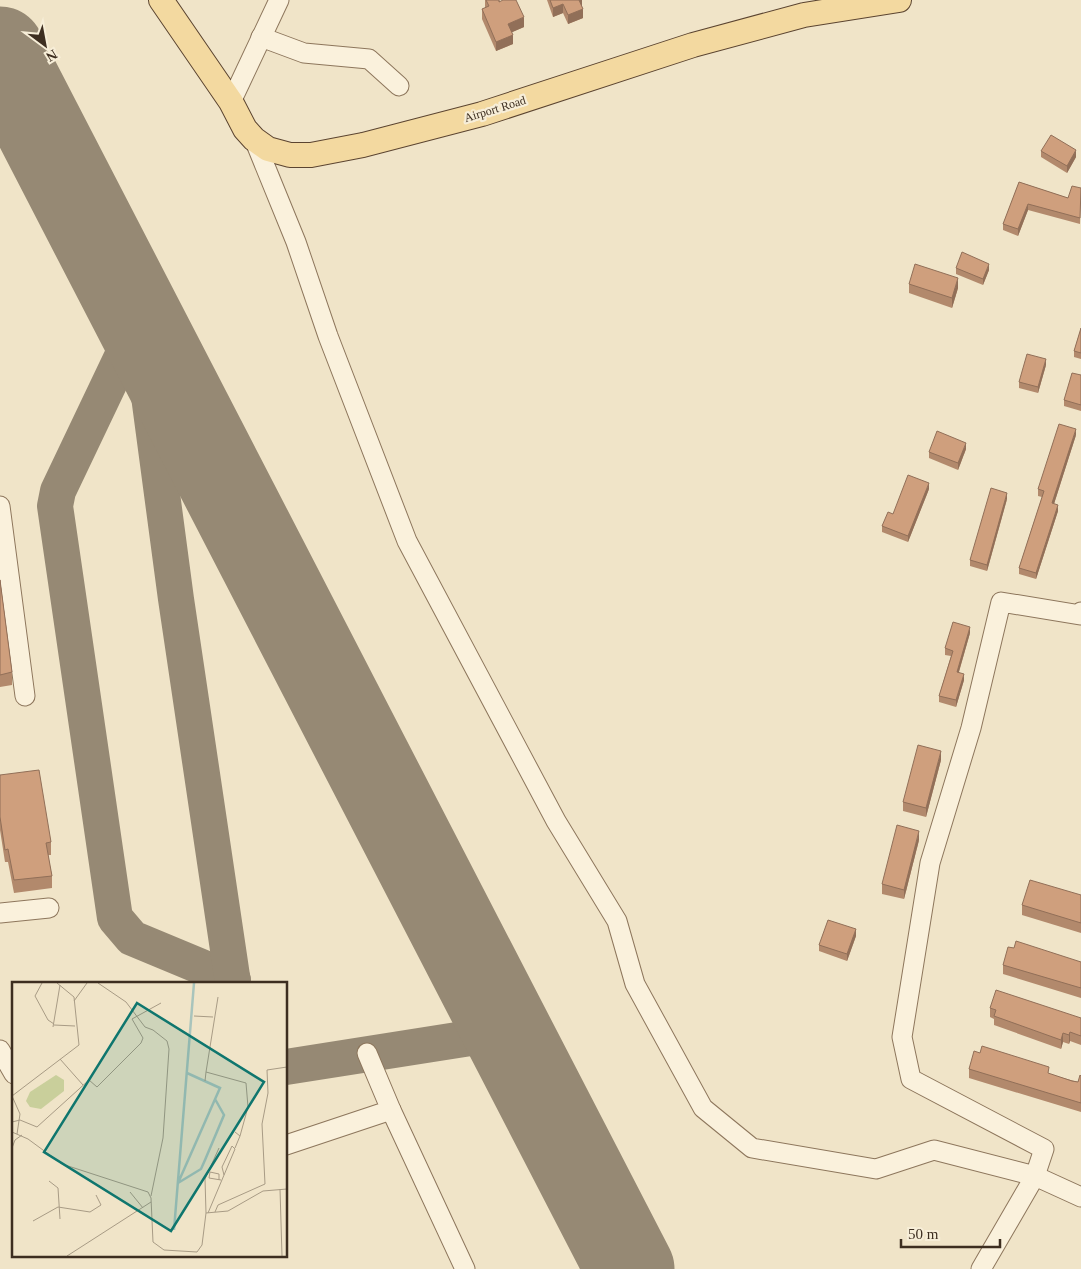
<svg xmlns="http://www.w3.org/2000/svg" width="1081" height="1269" viewBox="0 0 1081 1269" font-family="Georgia,serif">
  <style>
    .lines { fill: none; stroke-linecap: round; stroke-linejoin: round }
    .taxiway { stroke: #968974; stroke-width: 36 }
    .runway { stroke: #968974; stroke-width: 89 }
    .minor-casing { stroke: #8d765c; stroke-width: 21 }
    .major-casing { stroke: #5b4430; stroke-width: 26 }
    .minor { stroke: #faf1dc; stroke-width: 19 }
    .major { stroke: #f3d9a0; stroke-width: 24 }
    .wall { fill: #b2896c }
    .shaded-wall { fill: #916f58 }
    .building { fill: #cf9f7d; stroke: #916f58 }
    .labels { text-anchor: middle; stroke-width: 4.5; stroke-linejoin: round; paint-order: stroke }
    .street-label { font-size: 12px; fill: #3d2e20; stroke: #f7eed8 }
    .inset-river { fill: none; stroke: #a9c4bc; stroke-width: 2.5 }
    .inset-road { fill: none; stroke: #a89b85; stroke-width: 1 }
    .view { fill: #0f766e; fill-opacity: 0.15; stroke: #0f766e; stroke-width: 2.5 }
    .inset-edge { fill: none; stroke: #3d2e20; stroke-width: 2.5 }
  </style>
  <rect width="100%" height="100%" fill="#f0e4c8"/>
  <g class="lines">
    <g class="taxiway">
      <polyline points="139,321 58,491 55,506 115,918 132,938 233,980"/>
      <polyline points="139,321 176,599 233,983"/>
      <polyline points="286,1067 508,1032"/>
    </g>
    <polyline class="runway" points="0,51 630,1269"/>
    <defs>
      <g id="minor">
        <polyline points="261,37 304,53 369,59 399,86"/>
        <polyline points="231,102 279,0"/>
        <polyline points="254,139 296,242 328,336 407,541 556,821 617,921 635,984 703,1108 752,1148 876,1169 934,1150 1035,1176 1081,1197"/>
        <polyline points="0,506 25,696"/>
        <polyline points="0,913 49,908"/>
        <polyline points="0,1050 14,1074"/>
        <polyline points="391,1110 465,1269"/>
        <polyline points="286,1145 391,1110 367,1053"/>
        <polyline points="981,1269 1035,1176 1044,1149 911,1079 902,1037 930,863 971,728 1001,602 1080,615 1081,612"/>
      </g>
      <polyline id="major" points="161,0 231,102 245,129 254,139 268,149 290,155 311,155 363,145 482,114 693,45 804,15 899,0"/>
    </defs>
    <use href="#minor" class="minor-casing"/>
    <use href="#major" class="major-casing"/>
    <use href="#minor" class="minor"/>
    <use href="#major" class="major"/>
  </g>
  <g class="wall">
    <polygon points="485,0 499,0 524,27 512,32 513,44 496,51 482,19 482,9 485,8"/>
    <polygon points="547,0 582,0 582,6 583,18 568,24 563,13 553,17"/>
    <polygon points="1041,151 1076,157 1067,173 1041,157"/>
    <polygon points="1019,182 1068,198 1081,188 1080,224 1028,210 1018,236 1003,230 1003,224"/>
    <polygon points="956,268 989,270 983,285 956,274"/>
    <polygon points="909,284 958,288 952,308 909,293"/>
    <polygon points="1081,328 1081,359 1074,357 1074,351"/>
    <polygon points="1046,365 1038,393 1019,388 1019,382"/>
    <polygon points="1081,375 1081,411 1064,406 1064,400"/>
    <polygon points="1076,435 1054,504 1058,511 1036,579 1019,574 1019,568 1042,497 1038,496 1038,489"/>
    <polygon points="966,449 958,470 929,458 929,452"/>
    <polygon points="929,489 908,542 882,532 882,526"/>
    <polygon points="1007,499 987,571 970,566 970,560"/>
    <polygon points="0,580 12,672 12,685 0,687"/>
    <polygon points="970,633 959,672 964,680 956,707 939,702 939,696 951,656 945,655 945,648"/>
    <polygon points="941,760 926,817 903,811 903,802"/>
    <polygon points="0,775 51,842 51,855 48,855 52,876 52,888 14,893 8,862 5,862 0,830"/>
    <polygon points="919,840 904,899 882,894 882,884"/>
    <polygon points="1081,895 1081,933 1022,915 1022,905"/>
    <polygon points="856,936 847,961 819,951 819,945"/>
    <polygon points="1014,948 1081,962 1081,998 1003,974 1003,965"/>
    <polygon points="990,1008 1081,1018 1081,1045 1070,1041 1069,1044 1063,1042 1061,1049 994,1025 994,1019 990,1017"/>
    <polygon points="969,1069 1049,1074 1078,1082 1081,1076 1081,1112 969,1078"/>
  </g>
  <g class="shaded-wall">
    <polygon points="578,0 582,0 582,5 578,7"/>
    <polygon points="563,4 563,13 553,17 553,8"/>
    <polygon points="583,9 583,18 568,24 568,15"/>
    <polygon points="524,17 524,27 508,34 508,24"/>
    <polygon points="513,35 513,44 496,51 496,42"/>
    <polygon points="1076,150 1076,157 1067,173 1067,166"/>
    <polygon points="1028,204 1028,210 1018,236 1018,229"/>
    <polygon points="989,264 989,270 983,285 983,279"/>
    <polygon points="958,278 958,288 952,308 952,298"/>
    <polygon points="1046,359 1046,365 1038,393 1038,387"/>
    <polygon points="1076,429 1076,435 1052,510 1052,503"/>
    <polygon points="966,443 966,449 958,470 958,463"/>
    <polygon points="929,483 929,489 908,542 908,536"/>
    <polygon points="1007,493 1007,499 987,571 987,565"/>
    <polygon points="1058,505 1058,511 1036,579 1036,573"/>
    <polygon points="970,627 970,633 957,678 957,672"/>
    <polygon points="964,674 964,680 956,707 956,700"/>
    <polygon points="941,751 941,760 926,817 926,808"/>
    <polygon points="919,831 919,840 904,899 904,890"/>
    <polygon points="856,929 856,936 847,961 847,954"/>
    <polygon points="1070,1032 1070,1041 1069,1044 1069,1035"/>
    <polygon points="1063,1033 1063,1042 1061,1049 1061,1040"/>
  </g>
  <g class="building">
    <polygon points="486,0 499,0 499,2 503,0 516,0 524,17 508,24 513,35 496,42 482,9 489,6"/>
    <polygon points="550,0 579,0 583,9 568,15 563,4 553,8"/>
    <polygon points="1051,135 1076,150 1067,166 1041,151"/>
    <polygon points="1019,182 1068,198 1072,186 1081,188 1080,218 1028,204 1018,229 1003,224"/>
    <polygon points="962,252 989,264 983,279 956,268"/>
    <polygon points="915,264 958,278 952,298 909,284"/>
    <polygon points="1081,328 1081,353 1074,351"/>
    <polygon points="1027,354 1046,359 1038,387 1019,382"/>
    <polygon points="1072,373 1081,375 1081,405 1064,400"/>
    <polygon points="1059,424 1076,429 1052,503 1058,505 1036,573 1019,568 1044,491 1038,489"/>
    <polygon points="937,431 966,443 958,463 929,452"/>
    <polygon points="908,475 929,483 908,536 882,526 888,512 893,514"/>
    <polygon points="991,488 1007,493 987,565 970,560"/>
    <polygon points="0,580 12,672 0,675"/>
    <polygon points="953,622 970,627 957,672 964,674 956,700 939,696 953,651 945,648"/>
    <polygon points="918,745 941,751 926,808 903,802"/>
    <polygon points="39,770 51,842 46,843 52,876 14,880 8,849 5,850 0,817 0,775"/>
    <polygon points="897,825 919,831 904,890 882,884"/>
    <polygon points="1030,880 1081,895 1081,923 1022,905"/>
    <polygon points="828,920 856,929 847,954 819,945"/>
    <polygon points="1016,941 1081,962 1081,988 1003,965 1008,947 1014,948"/>
    <polygon points="996,990 1081,1018 1081,1036 1070,1032 1069,1035 1063,1033 1061,1040 994,1016 996,1010 990,1008"/>
    <polygon points="982,1046 1049,1067 1048,1073 1072,1081 1078,1082 1080,1075 1081,1076 1081,1103 969,1069 974,1051 980,1053"/>
  </g>
  <g class="labels">
    <g class="street-label">
      <text transform="translate(495 109) rotate(-17)" y="4">Airport Road</text>
    </g>
  </g>
  <g transform="translate(12 982)">
    <rect width="275" height="275" fill="#f0e4c8"/>
    <path d="M44,93L52,98V109L29,127L18,125L14,119L18,110Z" fill="#c9cf9b"/>
    <path class="inset-river" d="M166,201L208,106L175,91M166,201L189,187L193,178L212,133L203,117M162,248L182,1"/>
    <path class="inset-road" d="M30,1L23,14L36,38L42,42M86,1L114,20L133,45L141,48L155,59L157,67L151,156L139,214M62,19L75,1M182,34L201,35M42,43L63,44M41,45L48,3M48,77L71,103M194,90L206,15M193,99L194,90L234,101L236,125L228,154M0,114L67,63L62,15L45,1M0,114L8,132L5,152M0,140L8,138L25,145L77,98L85,105L129,61L131,56L120,37L149,21M0,150L16,157L50,182L136,210L139,216L141,260L152,268L185,270L190,263L194,231L216,229L251,209L275,207M223,150L228,154L223,166M0,166L3,158L10,153M207,198V192L198,190L197,196L209,198M37,199L46,206L48,237M268,207L270,274M118,210L131,226M203,230L206,223L253,202L250,142L256,111L255,88L275,85M194,231L193,197L207,166M196,231L223,167L220,164L210,185L212,193M21,239L46,225L78,230L89,223L84,213M55,274L139,220"/>
    <path class="view" d="M125,21L252,100L159,249L32,170Z"/>
    <rect width="275" height="275" class="inset-edge"/>
  </g>
  <g transform="translate(45 45) rotate(148)" stroke="#f7eed8" stroke-width="4" paint-order="stroke">
  <path d="M0-4L9 19L0 12L-9 19Z" fill="#3d2e20"/>
  <text y="-8" font-size="14" font-weight="bold" text-anchor="middle" fill="#3d2e20">N</text>
  </g>
  <path d="M901 1239v8h99v-8" fill="none" stroke="#3d2e20" stroke-width="2.5"/>
  <text x="908" y="1239" font-size="15" fill="#3d2e20" stroke="#f7eed8" stroke-width="4" paint-order="stroke">50 m</text>
</svg>
